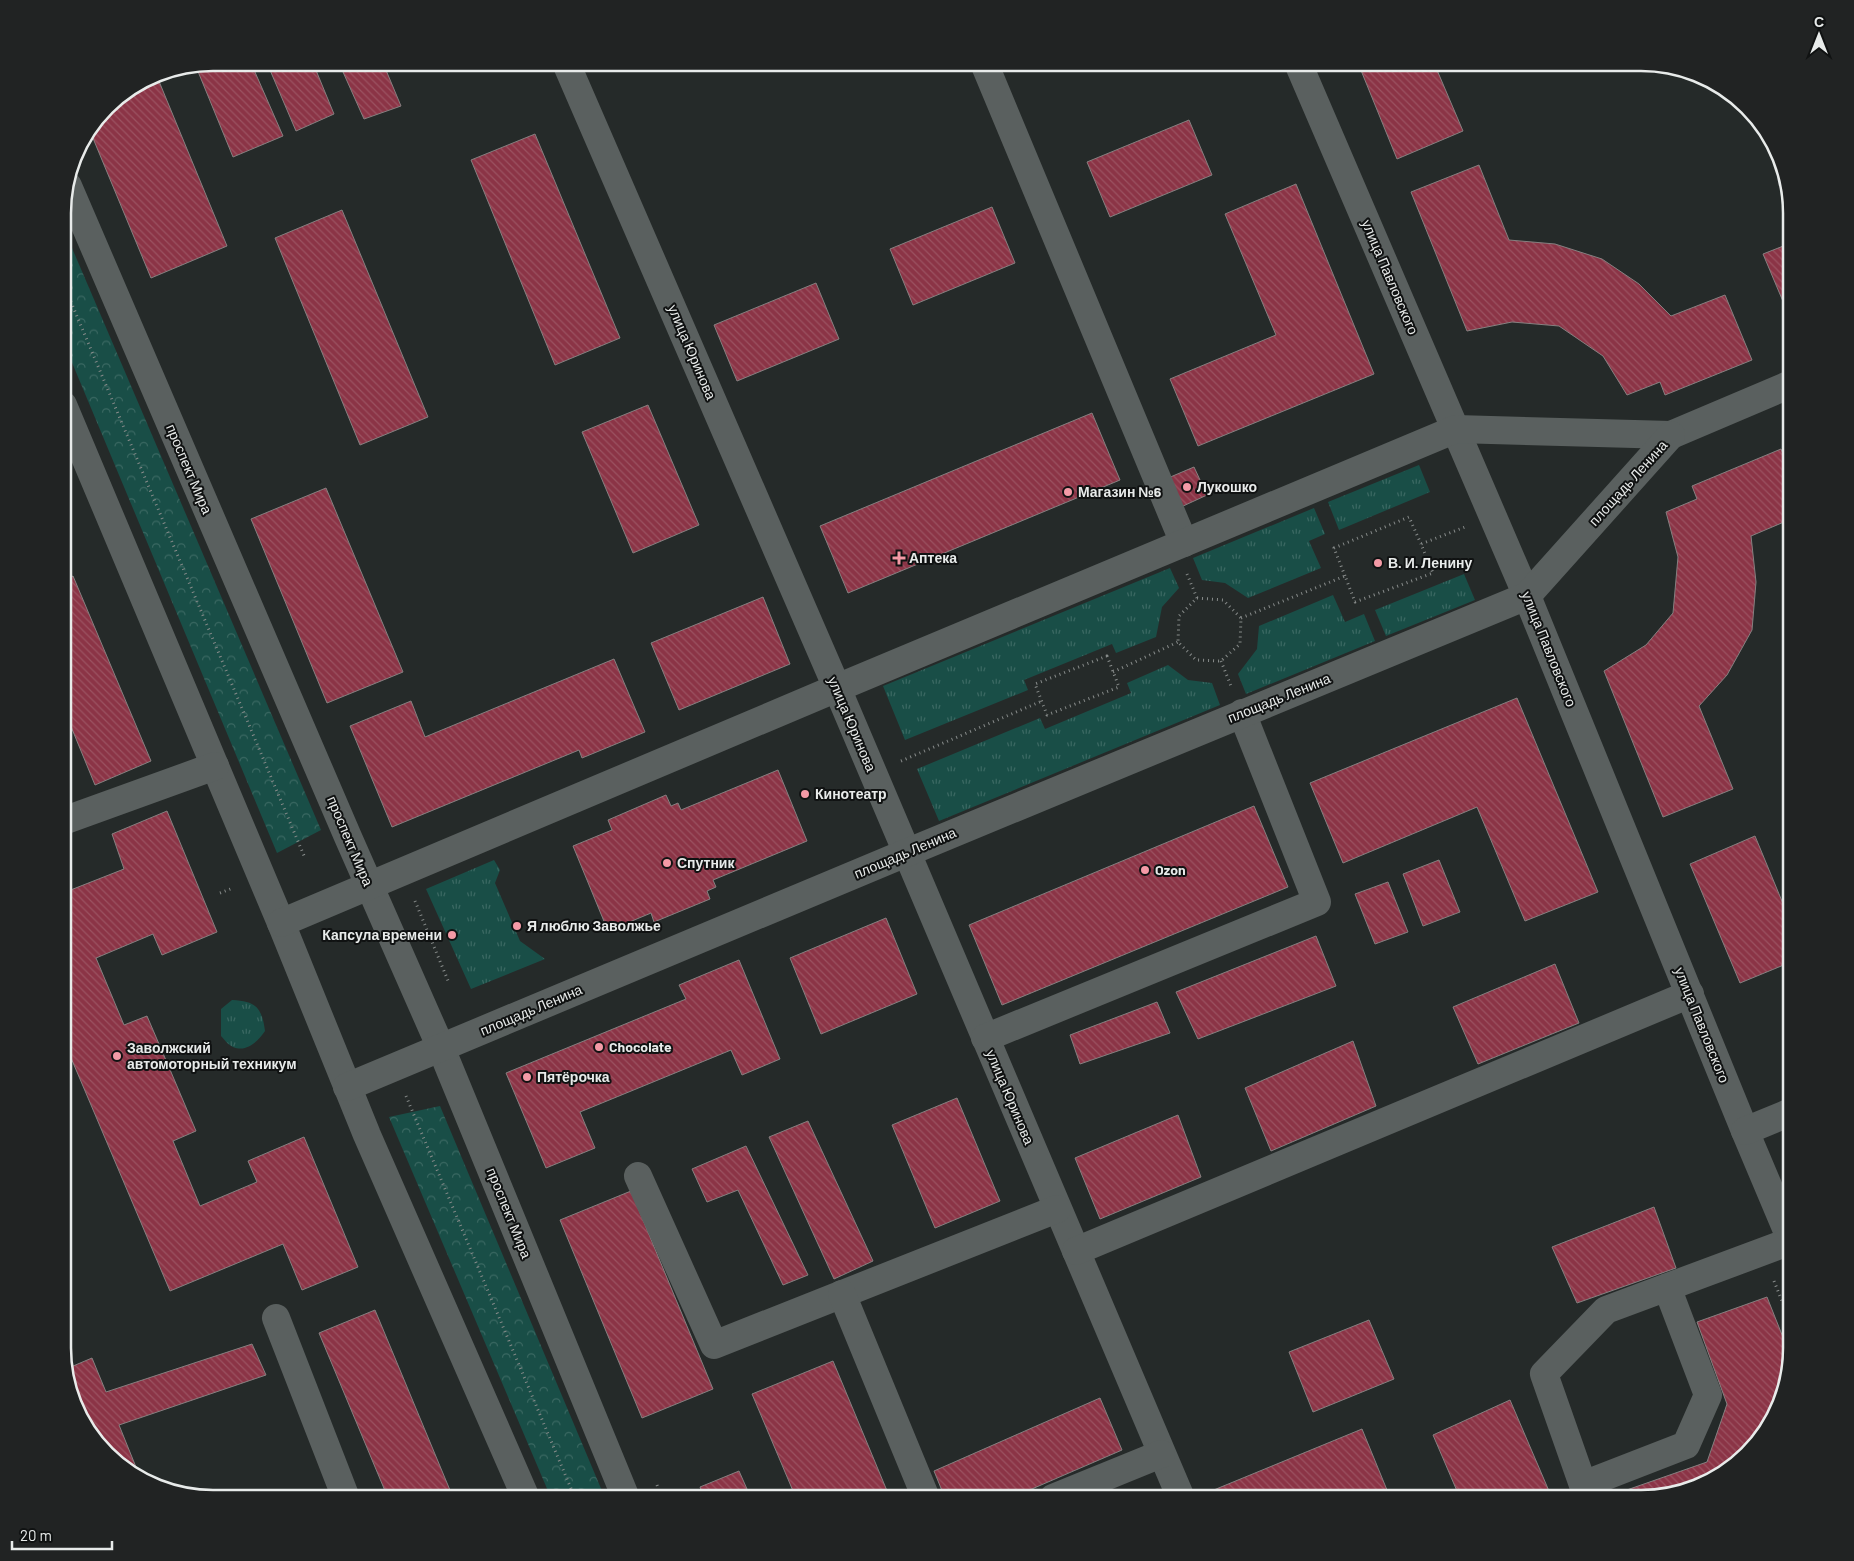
<svg xmlns="http://www.w3.org/2000/svg" width="1854" height="1561" viewBox="0 0 1854 1561" font-family="Barlow,sans-serif">
  <style>
    .grass { fill: url(#grass-tufts) }
    .forest { fill: url(#forest-crowns) }
    .building { fill: url(#building-back-hatch); stroke: #868080 }
    .lines { fill: none; stroke-linecap: round; stroke-linejoin: round }
    .path { stroke: #878b8a; stroke-width: 3; stroke-dasharray: 1 4; stroke-linecap: butt }
    .minor { stroke: #5a605f; stroke-width: 28 }
    .poi-dot { fill: #f49aa6; stroke: #101212; stroke-width: 2 }
    .labels { text-anchor: middle; stroke-width: 4; stroke-linejoin: round; paint-order: stroke }
    .street-label { font-size: 14px; fill: #e8ebea; stroke: #101212 }
    .poi-label { font-size: 14px; font-weight: bold; fill: #e8ebea; stroke: #101212; text-anchor: start }
    .rim { fill: none; stroke: #e8ebea; stroke-width: 2.5 }
  </style>
  <defs>
    <pattern id="grass-tufts" width="24" height="20" patternUnits="userSpaceOnUse" patternTransform="scale(1.25)"><rect width="24" height="20" fill="#194e47"/><path d="M3 7l-1-3M5 7V3M7 7l1-3M15 17l-1-3M17 17v-4M19 17l1-3" fill="none" stroke="#3a6862"/></pattern>
    <pattern id="forest-crowns" width="20" height="18" patternUnits="userSpaceOnUse" patternTransform="scale(1.25)"><rect width="20" height="18" fill="#194e47"/><path d="M2 6a3 3 0 1 1 6 0M12 15a3 3 0 1 1 6 0" fill="none" stroke="#3a6862"/></pattern>
    <pattern id="building-back-hatch" width="6" height="6" patternUnits="userSpaceOnUse" patternTransform="scale(1.25)"><rect width="6" height="6" fill="#8b3446"/><path d="M-1 5l2 2M0 0l6 6M5-1l2 2" fill="none" stroke="#9b5261"/></pattern>
  </defs>
  <rect width="100%" height="100%" fill="#252a29"/>
  <g class="grass">
    <polygon points="1419,465 1430,492 1339,530 1328,502"/>
    <polygon points="1314,508 1325,534 1309,541 1321,568 1248,598 1225,583 1202,580 1193,558"/>
    <polygon points="1170,568 1179,588 1162,607 1156,637 1116,653 1112,644 1024,680 1028,690 905,740 883,686"/>
    <polygon points="1464,574 1475,600 1386,636 1375,610"/>
    <polygon points="1333,595 1345,622 1364,614 1375,641 1246,694 1238,674 1257,649 1259,626"/>
    <polygon points="1168,665 1188,680 1212,683 1220,705 939,821 917,769 1040,718 1045,729 1131,693 1127,683"/>
    <polygon points="494,860 500,870 495,883 520,941 545,959 471,989 426,889"/>
    <path d="M232,1000C256,1001 262,1008 265,1031C258,1041 247,1053 233,1047C228,1045 224,1039 221,1036V1009Z"/>
  </g>
  <g class="forest">
    <polygon points="63,227 321,830 277,853 63,341"/>
    <polygon points="440,1106 605,1498 551,1498 389,1117"/>
  </g>
  <g class="building">
    <polygon points="213,63 251,63 283,136 233,157 197,69"/>
    <polygon points="267,63 313,63 334,114 296,131"/>
    <polygon points="339,63 383,63 401,106 364,119"/>
    <polygon points="1358,63 1434,63 1463,131 1397,159"/>
    <polygon points="156,74 227,246 151,278 90,131 114,100"/>
    <polygon points="1189,120 1212,175 1110,217 1087,162"/>
    <polygon points="535,134 620,338 555,365 471,160"/>
    <polygon points="1479,165 1509,240 1555,244 1602,259 1639,284 1671,316 1725,295 1752,360 1665,395 1660,382 1627,395 1603,356 1559,326 1512,322 1467,331 1411,192"/>
    <polygon points="1296,184 1374,374 1198,446 1170,379 1276,335 1225,214"/>
    <polygon points="992,207 1015,263 913,305 890,249"/>
    <polygon points="342,210 428,417 360,445 275,238"/>
    <polygon points="1791,243 1791,317 1790,318 1763,254"/>
    <polygon points="816,283 839,339 737,381 714,325"/>
    <polygon points="648,405 699,525 633,553 582,432"/>
    <polygon points="1092,413 1120,480 848,593 820,526"/>
    <polygon points="1781,449 1791,473 1791,519 1751,536 1756,582 1752,630 1727,675 1699,706 1733,789 1663,817 1604,671 1646,645 1673,613 1678,557 1666,512 1697,499 1692,486"/>
    <polygon points="1194,467 1207,495 1181,507 1168,478"/>
    <polygon points="326,488 403,672 327,703 251,519"/>
    <polygon points="73,576 151,761 95,785 63,707 63,581"/>
    <polygon points="763,597 790,664 679,710 651,643"/>
    <polygon points="614,659 645,732 582,758 579,750 392,827 350,726 411,701 425,737"/>
    <polygon points="1517,698 1598,892 1525,921 1477,807 1343,863 1310,783"/>
    <polygon points="778,770 807,841 713,880 716,887 707,891 710,899 654,922 651,913 608,931 573,846 612,830 608,820 666,795 671,806 678,803 681,810"/>
    <polygon points="1254,806 1288,887 1002,1005 969,925"/>
    <polygon points="167,811 217,932 162,955 153,934 96,958 124,1025 147,1016 171,1072 196,1131 173,1141 200,1206 257,1182 248,1161 304,1137 358,1267 302,1290 283,1244 170,1291 63,1039 63,893 124,869 112,834"/>
    <polygon points="1755,836 1791,923 1791,962 1740,983 1690,864"/>
    <polygon points="1439,860 1460,912 1423,926 1403,874"/>
    <polygon points="1388,882 1408,932 1375,944 1355,894"/>
    <polygon points="886,918 917,994 821,1034 790,958"/>
    <polygon points="1316,936 1336,986 1198,1039 1176,992"/>
    <polygon points="739,960 780,1059 742,1075 731,1050 580,1112 595,1148 546,1168 506,1073 686,999 679,985"/>
    <polygon points="1555,964 1579,1023 1478,1064 1453,1007"/>
    <polygon points="1157,1002 1170,1033 1080,1064 1070,1035"/>
    <polygon points="1353,1041 1376,1106 1271,1151 1245,1088"/>
    <polygon points="957,1098 1000,1201 935,1228 892,1125"/>
    <polygon points="1178,1115 1201,1177 1100,1219 1075,1158"/>
    <polygon points="808,1121 873,1261 834,1279 769,1137"/>
    <polygon points="746,1146 808,1275 783,1285 738,1190 707,1202 692,1169"/>
    <polygon points="631,1191 713,1389 642,1418 560,1220"/>
    <polygon points="1654,1207 1676,1268 1577,1303 1552,1247"/>
    <polygon points="1767,1297 1790,1355 1780,1405 1754,1447 1699,1487 1641,1498 1623,1498 1621,1492 1707,1462 1727,1404 1697,1322"/>
    <polygon points="375,1310 452,1495 443,1498 388,1498 319,1333"/>
    <polygon points="1369,1320 1394,1379 1313,1412 1289,1352"/>
    <polygon points="252,1344 266,1375 119,1425 140,1477 114,1461 95,1437 66,1369 92,1358 106,1392"/>
    <polygon points="833,1361 890,1498 796,1498 752,1394"/>
    <polygon points="1100,1398 1122,1450 1011,1498 945,1498 934,1471"/>
    <polygon points="1510,1400 1552,1498 1460,1498 1433,1435"/>
    <polygon points="1362,1429 1387,1490 1368,1498 1205,1498 1204,1494"/>
    <polygon points="739,1471 751,1498 704,1498 700,1487"/>
  </g>
  <g class="lines">
    <g class="path">
      <polyline points="63,283 305,858"/>
      <polyline points="1187,574 1197,598"/>
      <polyline points="1345,576 1334,548 1409,517 1421,544"/>
      <polygon points="1197,598 1223,600 1241,618 1240,644 1221,661 1196,660 1178,642 1179,616"/>
      <polyline points="1241,618 1345,576 1355,602 1433,573 1421,544 1465,527"/>
      <polygon points="1107,656 1119,687 1047,715 1035,684"/>
      <polyline points="1221,661 1231,686"/>
      <polyline points="1113,672 1178,642"/>
      <polyline points="901,761 1042,701"/>
      <polyline points="220,893 233,888"/>
      <polyline points="415,901 449,983"/>
      <polyline points="406,1096 575,1498"/>
      <polyline points="1774,1281 1791,1324"/>
      <polyline points="657,1485 662,1498"/>
    </g>
    <g class="minor">
      <polyline points="566,63 837,688 1181,1498"/>
      <polyline points="984,63 1184,543"/>
      <polyline points="1298,63 1527,596 1745,1131 1791,1240"/>
      <polyline points="68,186 348,837 441,1048 626,1498"/>
      <polyline points="63,405 281,923 367,1135 526,1498"/>
      <polyline points="63,821 215,766"/>
      <polyline points="281,923 837,688 1456,429 1671,435 1791,384"/>
      <polyline points="985,1038 1317,902 1242,713"/>
      <polyline points="347,1087 906,853 1527,596 1671,435"/>
      <polyline points="1745,1131 1791,1112"/>
      <polyline points="638,1176 714,1345 1057,1209"/>
      <polyline points="1076,1251 1690,994"/>
      <polyline points="1667,1287 1708,1395 1686,1445 1583,1485 1544,1374 1606,1310 1791,1241"/>
      <polyline points="842,1294 926,1498"/>
      <polyline points="276,1318 346,1498"/>
      <polyline points="1053,1498 1161,1454"/>
    </g>
  </g>
  <g class="poi-dot">
    <circle cx="1187" cy="487" r="5"/>
    <circle cx="1068" cy="492" r="5"/>
    <path d="M896.5 550.5h5v5h5v5h-5v5h-5v-5h-5v-5h5z"/>
    <circle cx="1378" cy="563" r="5"/>
    <circle cx="805" cy="794" r="5"/>
    <circle cx="667" cy="863" r="5"/>
    <circle cx="1145" cy="870" r="5"/>
    <circle cx="517" cy="926" r="5"/>
    <circle cx="452" cy="935" r="5"/>
    <circle cx="599" cy="1047" r="5"/>
    <circle cx="117" cy="1056" r="5"/>
    <circle cx="527" cy="1077" r="5"/>
  </g>
  <g class="labels">
    <g class="street-label">
      <text transform="translate(1390 277) rotate(67)" y="5">улица Павловского</text>
      <text transform="translate(692 352) rotate(67)" y="5">улица Юринова</text>
      <text transform="translate(189 469) rotate(67)" y="5">проспект Мира</text>
      <text transform="translate(1628 483) rotate(-48)" y="5">площадь Ленина</text>
      <text transform="translate(1549 649) rotate(68)" y="5">улица Павловского</text>
      <text transform="translate(1279 698) rotate(-22)" y="5">площадь Ленина</text>
      <text transform="translate(852 724) rotate(67)" y="5">улица Юринова</text>
      <text transform="translate(350 841) rotate(67)" y="5">проспект Мира</text>
      <text transform="translate(905 853) rotate(-23)" y="5">площадь Ленина</text>
      <text transform="translate(531 1010) rotate(-23)" y="5">площадь Ленина</text>
      <text transform="translate(1702 1025) rotate(68)" y="5">улица Павловского</text>
      <text transform="translate(1010 1097) rotate(67)" y="5">улица Юринова</text>
      <text transform="translate(509 1213) rotate(68)" y="5">проспект Мира</text>
    </g>
    <g class="poi-label">
      <text x="1197" y="492">Лукошко</text>
      <text x="1078" y="497">Магазин №6</text>
      <text x="909" y="563">Аптека</text>
      <text x="1388" y="568">В. И. Ленину</text>
      <text x="815" y="799">Кинотеатр</text>
      <text x="677" y="868">Спутник</text>
      <text x="1155" y="875">Ozon</text>
      <text x="527" y="931">Я люблю Заволжье</text>
      <text x="442" y="940" text-anchor="end">Капсула времени</text>
      <text x="609" y="1052">Chocolate</text>
      <text x="127" y="1053">Заволжский<tspan x="127" dy="16">автомоторный техникум</tspan></text>
      <text x="537" y="1082">Пятёрочка</text>
    </g>
  </g>
  <path d="M0 0H1854V1561H0ZM213 71H1641A142 142 0 0 1 1783 213V1348A142 142 0 0 1 1641 1490H213A142 142 0 0 1 71 1348V213A142 142 0 0 1 213 71Z" fill="#212323" fill-rule="evenodd"/>
  <path class="rim" d="M213 71H1641A142 142 0 0 1 1783 213V1348A142 142 0 0 1 1641 1490H213A142 142 0 0 1 71 1348V213A142 142 0 0 1 213 71Z"/>
  <g transform="translate(1819 35)" stroke="#101212" stroke-width="4" paint-order="stroke">
  <path d="M0-4L9 19L0 12L-9 19Z" fill="#e8ebea"/>
  <text y="-8" font-size="14" font-weight="bold" text-anchor="middle" fill="#e8ebea">С</text>
  </g>
  <path d="M12 1541v8h100v-8" fill="none" stroke="#e8ebea" stroke-width="2.5"/>
  <text x="20" y="1541" font-size="15" fill="#e8ebea" stroke="#101212" stroke-width="4" paint-order="stroke">20 m</text>
</svg>
